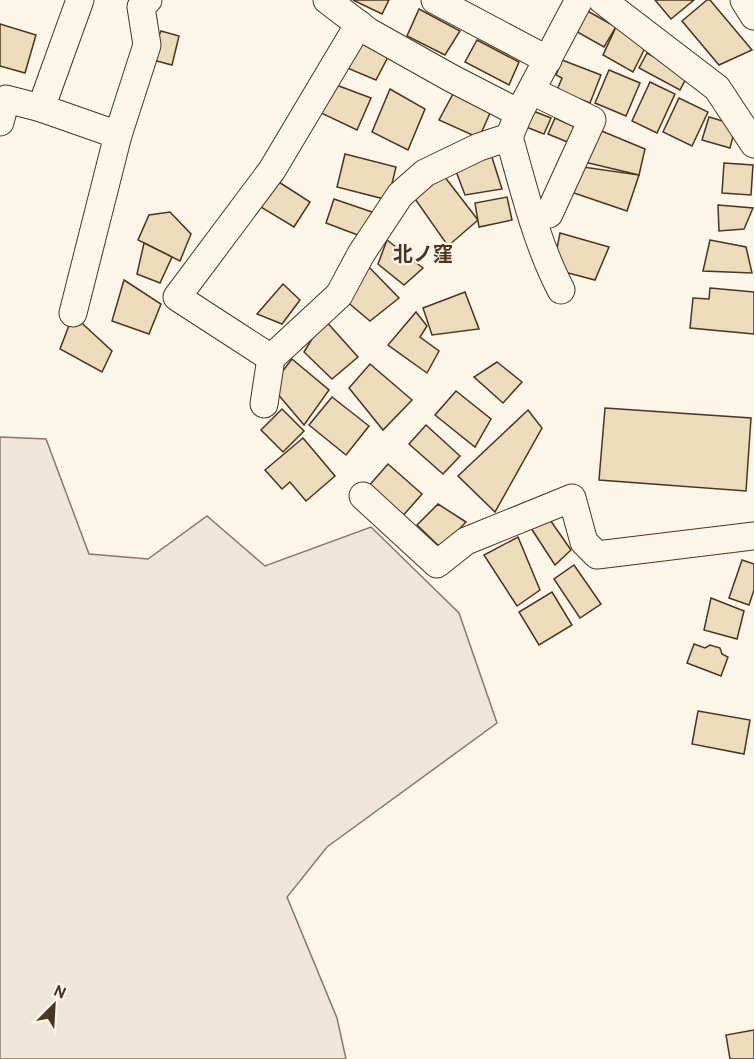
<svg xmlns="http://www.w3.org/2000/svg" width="754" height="1059" viewBox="0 0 754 1059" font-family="Overpass,'Noto Sans JP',sans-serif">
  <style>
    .green { fill: #ede6d9; stroke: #887966; stroke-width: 1.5 }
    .building { fill: #ecdcbc; stroke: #4a3520; stroke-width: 1.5 }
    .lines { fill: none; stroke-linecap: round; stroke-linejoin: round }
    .minor-casing { stroke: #4a3520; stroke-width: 29 }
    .minor { stroke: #fbf6e9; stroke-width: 27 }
    .labels { text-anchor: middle; stroke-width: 4.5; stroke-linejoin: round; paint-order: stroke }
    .neighbourhood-label { font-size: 20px; font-weight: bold; fill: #4a3520; stroke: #fbf6e9 }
  </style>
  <rect width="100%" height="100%" fill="#fbf6e9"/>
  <polygon class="green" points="0,437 46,439 89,554 148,559 207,516 265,566 371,527 459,613 497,723 327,847 287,897 337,1018 346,1059 0,1059"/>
  <g class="building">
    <polygon points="353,0 389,0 382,14"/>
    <polygon points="655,0 694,0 671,19"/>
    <polygon points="707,0 710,0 752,50 719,65 682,21"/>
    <polygon points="419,9 460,31 445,55 407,36"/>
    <polygon points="584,9 616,27 604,47 572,29"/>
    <polygon points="0,24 36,35 25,73 0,66"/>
    <polygon points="616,27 645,48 633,72 603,55"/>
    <polygon points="161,31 179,36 172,65 149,59"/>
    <polygon points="359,35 390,53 376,80 340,65"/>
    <polygon points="477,40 519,62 509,85 465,62"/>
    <polygon points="647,53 688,75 680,90 639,68"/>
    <polygon points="562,60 601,75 590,103 557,90 562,78 556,75"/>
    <polygon points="609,70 640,83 626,116 595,103"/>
    <polygon points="650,82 675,94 657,133 632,121"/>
    <polygon points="331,83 371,98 357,130 319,112"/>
    <polygon points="390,89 425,109 408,150 372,132"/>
    <polygon points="453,94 490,113 479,138 439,120"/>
    <polygon points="679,98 708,112 692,146 663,132"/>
    <polygon points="528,109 551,118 544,134 521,125"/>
    <polygon points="709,117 736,125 730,148 702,140"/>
    <polygon points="555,118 577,128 570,143 548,134"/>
    <polygon points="592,127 645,149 639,175 580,161"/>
    <polygon points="490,151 502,189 465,195 454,166"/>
    <polygon points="345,154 396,167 388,200 337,187"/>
    <polygon points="724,163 753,165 751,195 722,193"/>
    <polygon points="576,166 639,175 627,211 571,192"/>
    <polygon points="444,176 478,220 448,246 413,196"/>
    <polygon points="271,177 310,202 294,227 254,203"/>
    <polygon points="507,197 512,220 479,227 475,203"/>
    <polygon points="334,199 372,212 363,237 326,223"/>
    <polygon points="718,205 753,208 744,229 719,231"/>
    <polygon points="170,212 191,234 180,261 138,240 149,215"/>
    <polygon points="560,233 609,247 595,280 553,269"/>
    <polygon points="387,240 423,268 404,285 378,264"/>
    <polygon points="710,240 746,247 752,273 703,271"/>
    <polygon points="144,243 172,257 160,283 137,274"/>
    <polygon points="366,264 399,298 370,321 339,295"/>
    <polygon points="124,280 161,304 149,334 112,321"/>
    <polygon points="283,284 300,300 282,324 257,314"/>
    <polygon points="710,288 754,292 754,334 690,328 693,298 709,299"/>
    <polygon points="465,292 479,329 432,335 423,308"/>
    <polygon points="416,312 427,326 420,337 439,351 427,373 388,345"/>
    <polygon points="73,315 112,351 102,372 60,349"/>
    <polygon points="324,319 358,357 332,379 304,352"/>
    <polygon points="292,359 329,390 304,425 271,386"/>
    <polygon points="497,362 522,382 503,403 474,377"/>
    <polygon points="370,364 412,400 383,430 349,388"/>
    <polygon points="456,391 491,419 475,447 435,415"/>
    <polygon points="332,397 369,426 346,455 309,425"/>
    <polygon points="605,408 751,418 746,491 599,480"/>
    <polygon points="282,409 304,431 283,452 261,430"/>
    <polygon points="528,410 542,428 495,512 458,476"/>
    <polygon points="426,425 460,456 443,474 409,444"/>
    <polygon points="303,438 335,476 306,501 290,482 282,489 265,470"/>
    <polygon points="388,464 422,494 401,518 367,488"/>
    <polygon points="438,504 466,522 441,548 417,525"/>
    <polygon points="548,517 571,550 555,565 529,525"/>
    <polygon points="518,537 540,590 517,606 484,555"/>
    <polygon points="742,560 754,564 754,590 749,605 729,598"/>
    <polygon points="574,565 601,604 580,618 554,579"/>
    <polygon points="552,592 572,625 539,645 519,612"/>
    <polygon points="711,598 744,611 737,639 704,630"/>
    <polygon points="694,644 705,648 710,645 720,648 722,654 728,657 721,676 687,663"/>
    <polygon points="698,711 750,720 744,754 692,744"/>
    <polygon points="754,1030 754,1059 730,1059 726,1035"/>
  </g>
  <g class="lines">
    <defs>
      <g id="minor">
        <polyline points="327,0 369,32 451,78 519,113"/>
        <polyline points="435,0 548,60"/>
        <polyline points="602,0 717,88 754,144"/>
        <polyline points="744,0 754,16"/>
        <polyline points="532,91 592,120 549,214"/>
        <polyline points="41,108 80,0"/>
        <polyline points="0,122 6,99 41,108 118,135 73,313"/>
        <polyline points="118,135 147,45 141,7 148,0"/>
        <path d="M509,137C524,189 536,242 561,290"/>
        <polyline points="271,358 177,297 272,170 359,24"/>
        <polyline points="264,404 271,358 339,295 361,254 400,195 425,173 479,147 509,137 519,113 579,0"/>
        <polyline points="363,496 437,564 466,541 572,498 584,542 597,555 754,536"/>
      </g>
    </defs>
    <use href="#minor" class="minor-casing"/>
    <use href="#minor" class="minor"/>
  </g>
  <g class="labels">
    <g class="neighbourhood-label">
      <text x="423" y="261">北ノ窪</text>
    </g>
  </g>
  <g transform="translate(54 1005) rotate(24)" stroke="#fbf6e9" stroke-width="4.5" paint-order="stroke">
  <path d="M0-4.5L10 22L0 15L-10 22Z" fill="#4a3520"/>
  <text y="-9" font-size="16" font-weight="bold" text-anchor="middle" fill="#4a3520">N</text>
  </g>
</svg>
